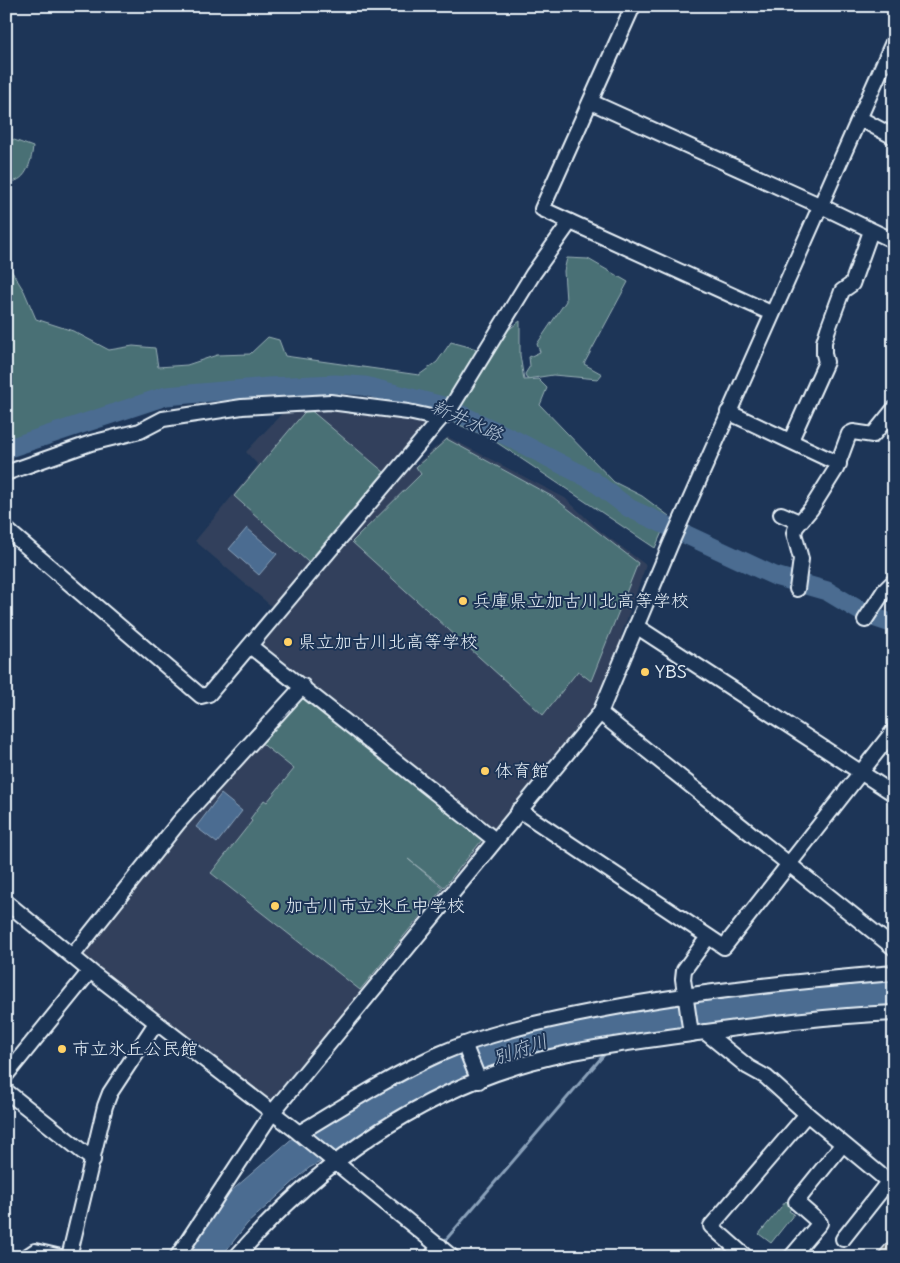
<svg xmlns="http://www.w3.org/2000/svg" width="900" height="1263" viewBox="0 0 900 1263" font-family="Delius,'Klee One',sans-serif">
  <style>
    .built { fill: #30415c }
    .green { fill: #4a7074; stroke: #99b0b6 }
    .water { fill: #4b6c91; stroke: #8aa1ba }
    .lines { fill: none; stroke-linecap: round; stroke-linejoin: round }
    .stream { stroke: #8aa1ba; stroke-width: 3 }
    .river { stroke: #4b6c91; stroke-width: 19 }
    .minor-casing { stroke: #e8f1f8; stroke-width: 18 }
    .major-casing { stroke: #e8f1f8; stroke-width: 21 }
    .minor { stroke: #1d3557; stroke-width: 14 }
    .major { stroke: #6b6f75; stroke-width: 18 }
    .poi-dot { fill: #ffd166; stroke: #1d3557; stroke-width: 2 }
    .labels { text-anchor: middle; stroke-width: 4; stroke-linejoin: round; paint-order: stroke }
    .poi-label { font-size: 18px; fill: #e8f1f8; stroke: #1d3557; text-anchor: start }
    .water-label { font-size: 19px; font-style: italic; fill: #b1c2d4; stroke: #1d3557 }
  </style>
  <rect width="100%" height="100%" fill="#1d3557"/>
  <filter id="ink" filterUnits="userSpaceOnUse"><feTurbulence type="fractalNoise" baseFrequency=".02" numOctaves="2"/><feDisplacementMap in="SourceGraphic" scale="10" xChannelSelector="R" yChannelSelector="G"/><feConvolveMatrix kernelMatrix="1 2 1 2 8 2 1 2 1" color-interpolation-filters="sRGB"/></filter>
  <g filter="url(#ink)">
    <g class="built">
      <polygon points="351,407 427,423 429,428 277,607 270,605 195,541 258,465 246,452 286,409"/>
      <polygon points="448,437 565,498 600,531 646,565 621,636 627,639 597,703 497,828 488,829 257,645 345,540 409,470"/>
      <polygon points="304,695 482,836 484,843 278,1099 263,1099 84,958 83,950 151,863"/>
    </g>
    <g class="green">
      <path d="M6,137L33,147C31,163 26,184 6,182Z"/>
      <polygon points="567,258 588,259 628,282 584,364 602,374 598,379 553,375 527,379 525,374 530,366 529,357 540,352 537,344 566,301 564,271"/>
      <polygon points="6,262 24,291 36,319 73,331 109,350 133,346 155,348 158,367 187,365 217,355 250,354 268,337 279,340 285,356 419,375 437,362 451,342 477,349 492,342 520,321 520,355 524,380 538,379 547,388 540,405 614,482 642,496 669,516 655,548 490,438 422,409 365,395 292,386 253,389 206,399 143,406 89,425 19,441 6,447"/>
      <polygon points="308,408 384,472 308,562 234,496"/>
      <polygon points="447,439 553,497 638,563 591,681 578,671 543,715 352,542 421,474 416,467"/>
      <polygon points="302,696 482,840 444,887 408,859 443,888 360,990 211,873 252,821 250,819 264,800 267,802 294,769 260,742"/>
      <polygon points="786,1201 792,1207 789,1211 794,1214 771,1243 759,1234"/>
    </g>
    <g class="water">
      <polygon points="247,528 277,554 259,575 229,549"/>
      <polygon points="221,794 242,811 217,843 196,827"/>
      <polygon points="894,980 894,1008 587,1046 381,1122 335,1154 309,1168 247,1224 221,1257 180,1257 214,1206 295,1136 408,1075 494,1039 669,1001"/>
    </g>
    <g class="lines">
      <polyline class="stream" points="443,1243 608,1050"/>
      <polyline class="river" points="6,449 166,396 268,387 335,384 365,386 443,406 513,439 592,480 629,508 775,576 827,591 867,615 894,624"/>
      <defs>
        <g id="minor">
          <polyline points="633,6 542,209 771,313"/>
          <polyline points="591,102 819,205 894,241"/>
          <polyline points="859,118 894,137"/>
          <polyline points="728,412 839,464"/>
          <polyline points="791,440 826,362 824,354 824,342 828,329 842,291 852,284 871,231"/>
          <polyline points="6,473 91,443 140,431 163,419 242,407 330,402 408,412 440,419"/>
          <polyline points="781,514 799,522"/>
          <polyline points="6,529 201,696 209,694 440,419 447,414 533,274 570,222"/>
          <polyline points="797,589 801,559 794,533 796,527 811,509 836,469 849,434 853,432 873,435 894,409"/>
          <polyline points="865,620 884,591 894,581"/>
          <polyline points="636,626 894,794"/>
          <polyline points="250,646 495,840"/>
          <polyline points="600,713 894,948"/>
          <polyline points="519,810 724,947 894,730"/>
          <polyline points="6,902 90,971 303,1136 452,1257"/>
          <polyline points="73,955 179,822 303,686"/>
          <polyline points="705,1032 748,1067 766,1077 807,1114"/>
          <polyline points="691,1034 683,979 684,970 708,937"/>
          <polyline points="464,1044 479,1081"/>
          <polyline points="6,1075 90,971"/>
          <polyline points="6,1091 93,1160"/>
          <path d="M299,1133C344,1106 389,1077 437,1055C485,1034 539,1022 590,1012C690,992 792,982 894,973"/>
          <polyline points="843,1239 892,1177"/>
          <polyline points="26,1257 35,1251 61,1257"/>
          <polyline points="69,1257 105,1106 110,1093 156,1023"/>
          <polyline points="177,1257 272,1113 600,713 671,543 894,40"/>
          <path d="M236,1257C325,1156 431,1082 564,1054C606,1045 649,1040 691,1034C759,1025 825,1016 894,1013"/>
          <polyline points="431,1257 440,1246"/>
          <polyline points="746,1257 711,1226 807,1114 883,1177 894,1178"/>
          <polyline points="791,1257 820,1223 796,1202 842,1145"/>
        </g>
        <polyline id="major" points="888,1257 894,1250"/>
      </defs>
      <use href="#minor" class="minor-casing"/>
      <use href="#major" class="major-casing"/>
      <use href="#minor" class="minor"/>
      <use href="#major" class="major"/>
    </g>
  </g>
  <g class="poi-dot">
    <circle cx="463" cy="601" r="5"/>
    <circle cx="288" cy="642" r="5"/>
    <circle cx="645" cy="672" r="5"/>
    <circle cx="485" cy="771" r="5"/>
    <circle cx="275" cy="906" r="5"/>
    <circle cx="62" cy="1049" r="5"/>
  </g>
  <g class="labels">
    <g class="poi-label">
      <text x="473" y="607">兵庫県立加古川北高等学校</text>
      <text x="298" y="648">県立加古川北高等学校</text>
      <text x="655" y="678">YBS</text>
      <text x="495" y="777">体育館</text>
      <text x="285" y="912">加古川市立氷丘中学校</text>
      <text x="72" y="1055">市立氷丘公民館</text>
    </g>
    <g class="water-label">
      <text transform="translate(467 420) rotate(24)" y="7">新井水路</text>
      <text transform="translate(520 1049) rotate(-19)" y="7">別府川</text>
    </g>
  </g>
  <rect width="900" height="1263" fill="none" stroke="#1d3557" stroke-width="25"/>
  <rect x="12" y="12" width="875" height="1238" fill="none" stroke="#e8f1f8" stroke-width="2" filter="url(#ink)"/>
</svg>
